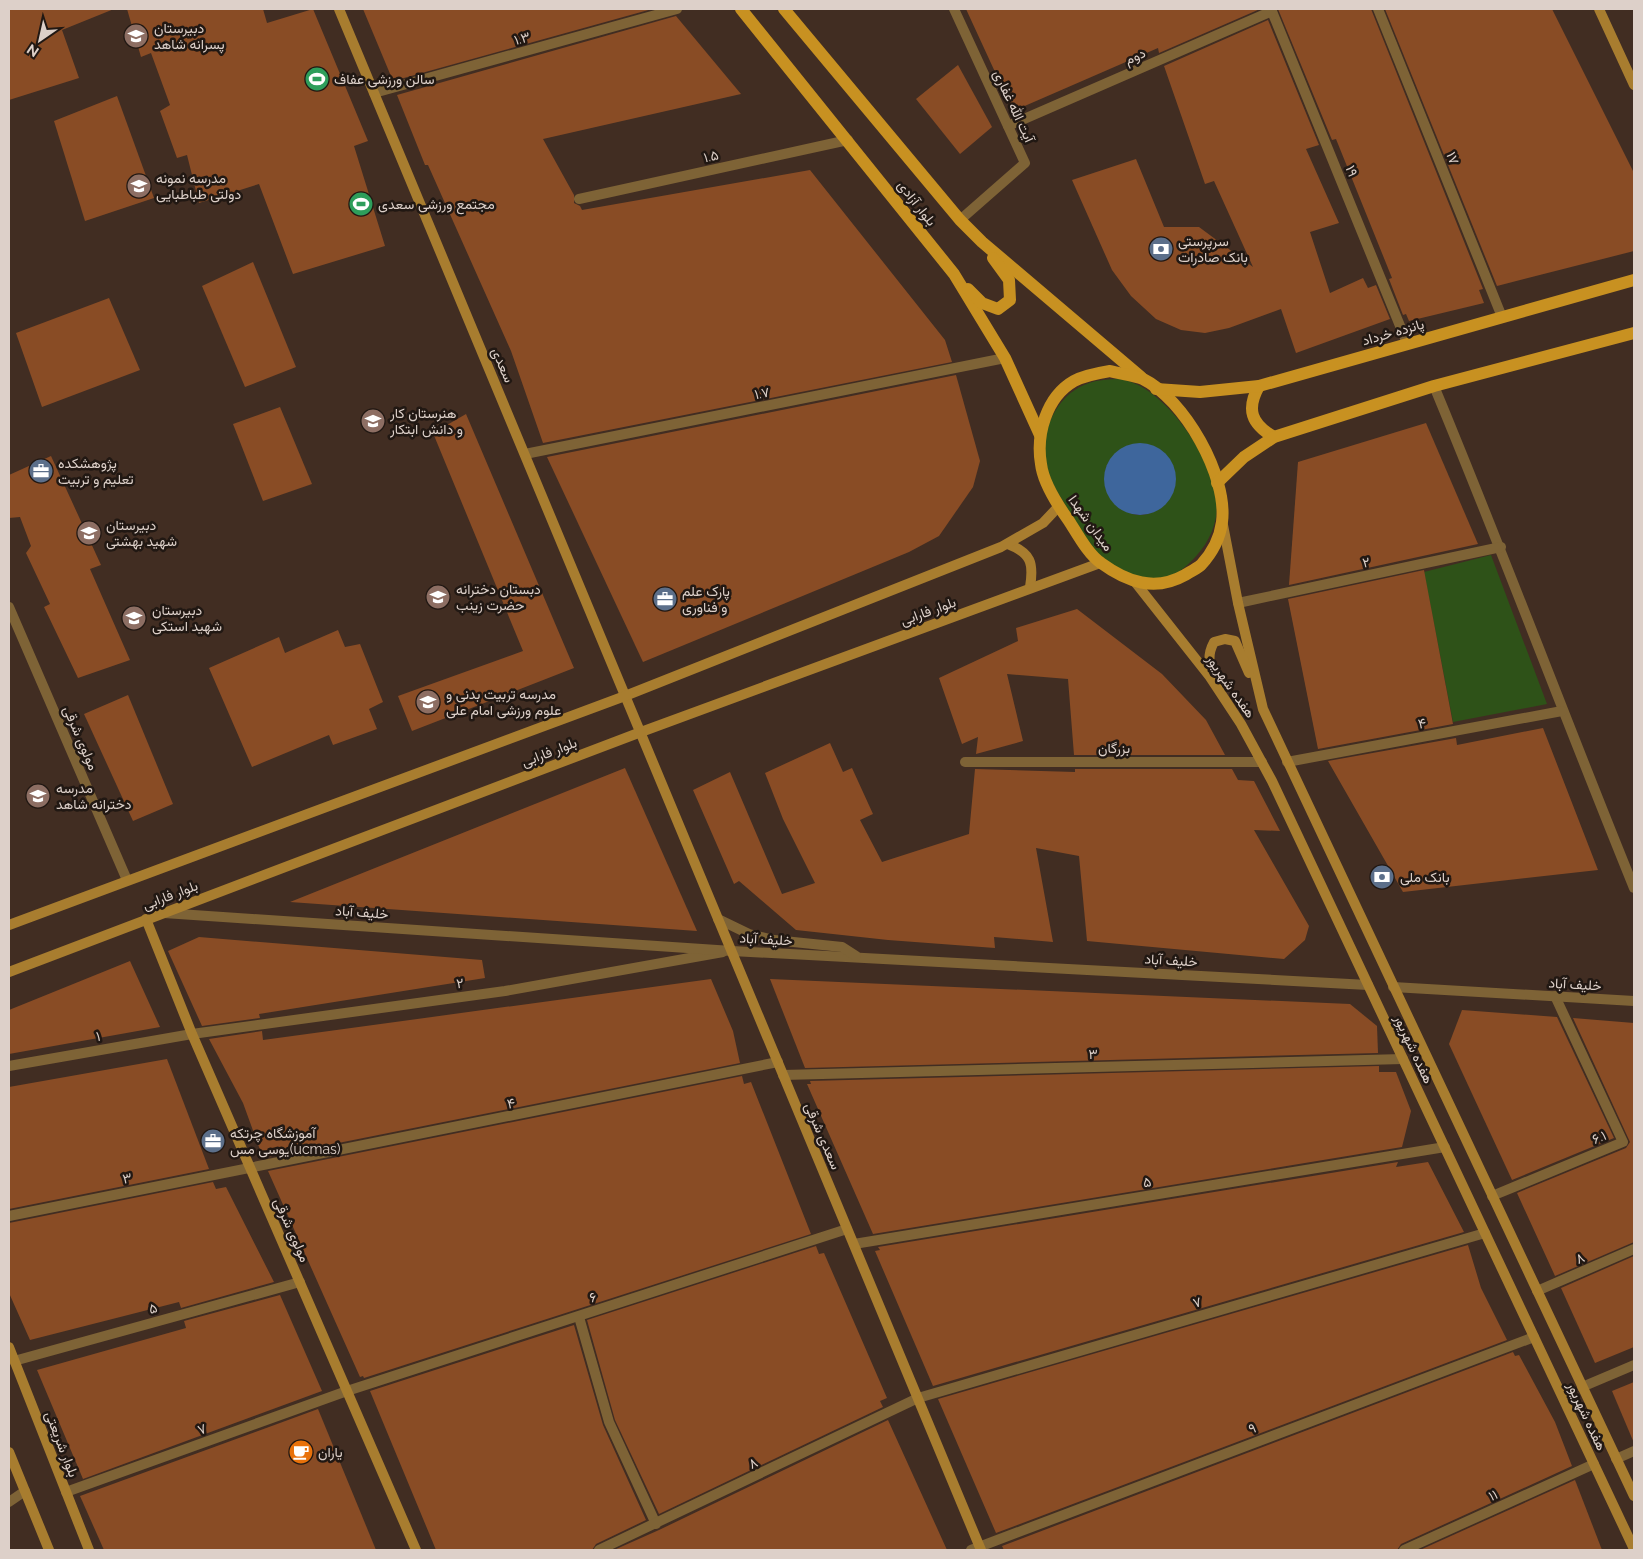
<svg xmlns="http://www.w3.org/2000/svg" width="1643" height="1559" viewBox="0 0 1643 1559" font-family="Raleway,Vazirmatn,sans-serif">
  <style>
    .green { fill: #2e5218; fill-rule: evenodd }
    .water { fill: #3e669c }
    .building { fill: #894c25 }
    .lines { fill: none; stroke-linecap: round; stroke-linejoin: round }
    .minor { stroke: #7e6336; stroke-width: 10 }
    .tertiary { stroke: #7e6336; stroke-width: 10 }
    .secondary { stroke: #a87d2f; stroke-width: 10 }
    .primary { stroke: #c89121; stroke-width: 12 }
    .labels { text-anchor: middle; stroke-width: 5; stroke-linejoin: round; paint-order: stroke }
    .poi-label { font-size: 14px; fill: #ddd0c9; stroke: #211813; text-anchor: start }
    .street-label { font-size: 14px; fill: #ddd0c9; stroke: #211813 }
  </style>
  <rect width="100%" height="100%" fill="#412d22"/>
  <g class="green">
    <path d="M1119,379C1166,384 1224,471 1216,517C1212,538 1201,553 1185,567C1158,591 1115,573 1094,549C1085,537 1077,524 1069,511C1062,499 1053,487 1049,474C1036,440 1053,395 1089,383C1098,380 1108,379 1119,379ZM1148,445C1212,469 1146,550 1114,498C1106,485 1102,478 1108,463Z"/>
    <polygon points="1491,555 1547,704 1453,722 1424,572"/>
  </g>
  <circle class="water" cx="1140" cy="479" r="36"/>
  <g class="building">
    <polygon points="9,9 114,9 62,30 79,78 9,100"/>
    <polygon points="127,9 263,9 267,23 313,9 368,141 354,146 385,246 293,274 259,184 199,203 187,155 177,158 160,111 170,105 151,53 141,57"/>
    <polygon points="363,9 652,9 393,81"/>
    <polygon points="966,9 1260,9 1159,53 1158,48 1013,111"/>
    <polygon points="1278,9 1371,9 1483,289 1479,290 1484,303 1409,321 1406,314 1403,315 1389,279 1392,278 1336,139 1332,140"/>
    <polygon points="1385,9 1552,9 1634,173 1634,251 1497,286"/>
    <polygon points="676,16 741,94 543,139 574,195 574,203 580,206 582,210 810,170 945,340 952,362 543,443 511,351 428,165 425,165 397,95"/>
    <polygon points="1268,20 1319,145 1306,149 1339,223 1310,232 1330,293 1363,278 1368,288 1376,285 1390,319 1296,353 1281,309 1229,328 1205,333 1181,330 1156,319 1131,296 1112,270 1072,180 1136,159 1164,227 1199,227 1253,267 1214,181 1205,184 1164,66"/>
    <polygon points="958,65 992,127 960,154 916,99"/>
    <polygon points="117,96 154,198 85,221 54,121"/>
    <polygon points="253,262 296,367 245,387 202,286"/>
    <polygon points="109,298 140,370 42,407 16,333"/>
    <polygon points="956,375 980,461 973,487 939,536 909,552 643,662 547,457"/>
    <polygon points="280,407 312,484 263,501 233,424"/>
    <polygon points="466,414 574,668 412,731 398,696 523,651 433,433"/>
    <polygon points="1426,423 1478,544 1289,585 1298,462"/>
    <polygon points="51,456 101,565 90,569 130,660 78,678 44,607 50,604 26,553 31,546 20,517 9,518 9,475"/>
    <polygon points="1424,570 1453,724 1318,749 1288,599"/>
    <polygon points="1077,609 1162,674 1206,720 1225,755 1074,755 1068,679 1007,674 1023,741 976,754 978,737 962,744 939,678 1018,641 1016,628"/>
    <polygon points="338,630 345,647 360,644 383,702 369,709 377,729 333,745 329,735 252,767 209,668 279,637 285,653"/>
    <polygon points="128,695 173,804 133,821 84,714"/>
    <polygon points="1543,728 1598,870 1403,892 1328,761 1456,738 1457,745"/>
    <polygon points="830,743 843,772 852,768 873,814 860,820 882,862 969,834 975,769 1075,772 1075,769 1232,769 1238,780 1254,781 1280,831 1254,830 1309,926 1305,940 1284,959 1087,941 1079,856 1036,848 1053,942 994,937 995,948 888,940 796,930 739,881 734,884 693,790 730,772 782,894 815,883 783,819 765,773"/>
    <polygon points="625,768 697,931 290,902"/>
    <polygon points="199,937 482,960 485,978 259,1014 260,1018 202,1026 168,951"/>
    <polygon points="130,961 160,1027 9,1054 9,1010"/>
    <polygon points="711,979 733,1031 740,1063 263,1158 243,1103 209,1039 262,1031 263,1040"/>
    <polygon points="770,979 1350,1004 1377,1026 1378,1053 805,1068"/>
    <polygon points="1462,1010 1557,1017 1614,1138 1512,1180 1449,1044"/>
    <polygon points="1573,1018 1634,1023 1634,1242 1555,1276 1517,1193 1626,1148 1630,1142"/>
    <polygon points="167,1059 209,1169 9,1209 9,1087"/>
    <polygon points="1379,1066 1379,1072 1396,1072 1411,1111 1402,1147 873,1234 807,1084 811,1084 810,1081"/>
    <polygon points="742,1076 744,1084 751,1082 811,1234 364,1378 363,1376 360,1377 268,1171"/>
    <polygon points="1398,1162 1396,1167 1428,1162 1464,1232 933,1386 875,1251 880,1250 878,1247"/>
    <polygon points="213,1182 216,1189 226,1187 274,1282 181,1308 179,1302 30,1340 9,1293 9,1223"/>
    <polygon points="1468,1245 1481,1288 1507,1340 996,1533 938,1399"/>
    <polygon points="816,1246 819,1254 824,1253 887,1398 880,1401 883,1407 659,1514 615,1420 587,1320"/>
    <polygon points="1634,1256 1634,1347 1595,1363 1561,1288"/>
    <polygon points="280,1295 322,1391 83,1479 37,1370 186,1328 184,1321"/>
    <polygon points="574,1325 603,1425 646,1520 596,1544 592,1550 436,1550 370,1391"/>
    <polygon points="1513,1352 1515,1356 1519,1355 1555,1422 1572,1466 1401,1544 1397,1550 1004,1550 1002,1546"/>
    <polygon points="1634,1382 1634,1443 1612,1391"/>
    <polygon points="318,1409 376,1550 104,1550 80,1496"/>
    <polygon points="888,1420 947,1550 614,1550 659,1530"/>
    <polygon points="1575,1480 1602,1550 1420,1550"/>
  </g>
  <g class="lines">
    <g class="minor">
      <polyline points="954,9 1025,163 960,220"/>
      <polyline points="1271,9 1407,343"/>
      <polyline points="1378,9 1502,317"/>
      <polyline points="374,93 677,9"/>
      <polyline points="1008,126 1272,11"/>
      <polyline points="579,199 848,140"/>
      <path d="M1434,386C1503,552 1566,721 1634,888"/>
      <polyline points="525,454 1005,358"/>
      <polyline points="1238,603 1501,547"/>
      <polyline points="965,762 1262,762"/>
      <polyline points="1287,762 1562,711"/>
      <polyline points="9,1066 192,1034 505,991 723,952"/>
      <polyline points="783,1075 1403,1059"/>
      <polyline points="1492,1196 1623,1142 1555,996"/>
      <polyline points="9,1216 778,1062"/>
      <polyline points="854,1244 1445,1147"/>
      <polyline points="1537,1291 1634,1249"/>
      <polyline points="579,1317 609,1422 656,1524"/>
      <polyline points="14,1361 300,1282"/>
      <polyline points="1616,1459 1634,1451"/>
      <polyline points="66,1492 347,1391 847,1229"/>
      <polyline points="9,1502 25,1491"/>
      <polyline points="599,1550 918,1398 1485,1233"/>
      <polyline points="971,1550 1534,1337"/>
      <polyline points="1404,1550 1594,1464"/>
    </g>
    <g class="tertiary">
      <polyline points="9,607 127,880"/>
      <polyline points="164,913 732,951 1368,985"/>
      <polyline points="718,919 749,934 774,940 842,947 856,956"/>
      <polyline points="1393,987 1634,1001"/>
      <polyline points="1582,1387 1634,1365"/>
    </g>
    <g class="secondary">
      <polyline points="339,9 981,1550"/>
      <polyline points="1599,9 1634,85"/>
      <polyline points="1223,525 1238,603 1263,709 1634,1496"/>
      <path d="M1008,544C1031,553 1034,563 1030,587"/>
      <polyline points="1135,582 1210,677 1241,724 1272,781 1634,1549"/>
      <path d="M1214,676C1209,663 1207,655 1214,642L1225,639L1235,641L1249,673"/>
      <polyline points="146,919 192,1034 416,1550"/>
      <polyline points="9,925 625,696 1001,547 1043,523 1059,506"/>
      <polyline points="9,972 641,732 1100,563"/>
      <polyline points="9,1347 89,1550"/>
      <polyline points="9,1452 49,1550"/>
    </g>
    <g class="primary">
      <polyline points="741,9 954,274 1005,358 1040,435"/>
      <polyline points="784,9 960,220 982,242 1141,377"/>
      <polyline points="968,289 982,303 998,309 1010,300 1009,280 993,258"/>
      <path d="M1110,371C1120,374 1134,375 1143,379C1184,399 1228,476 1222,522C1220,538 1212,553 1201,565C1196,569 1190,572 1185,575C1155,592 1127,582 1101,563C1088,554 1078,535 1069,521C1059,507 1043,482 1041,464C1036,435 1046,397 1074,381C1085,375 1098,373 1110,371Z"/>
      <path d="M1259,386C1246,409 1251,424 1274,437"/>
      <polyline points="1156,389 1200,392 1259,386 1634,280"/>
      <polyline points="1217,483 1244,457 1274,437 1434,386 1634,333"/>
    </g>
  </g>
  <defs>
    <symbol id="school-disc" viewBox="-11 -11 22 22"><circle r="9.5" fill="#8d6e63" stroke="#211813"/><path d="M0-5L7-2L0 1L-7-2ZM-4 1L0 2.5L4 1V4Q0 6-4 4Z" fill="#fff"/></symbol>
    <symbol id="stadium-disc" viewBox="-11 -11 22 22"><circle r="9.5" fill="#2e9e5b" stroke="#211813"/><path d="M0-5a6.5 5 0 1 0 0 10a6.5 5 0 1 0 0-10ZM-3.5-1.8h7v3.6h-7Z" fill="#fff"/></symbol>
    <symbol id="bank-disc" viewBox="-11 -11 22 22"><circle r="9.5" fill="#5c6f8a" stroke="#211813"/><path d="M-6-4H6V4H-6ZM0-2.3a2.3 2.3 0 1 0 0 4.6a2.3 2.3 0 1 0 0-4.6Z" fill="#fff"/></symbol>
    <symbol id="office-disc" viewBox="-11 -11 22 22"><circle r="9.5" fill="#5c6f8a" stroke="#211813"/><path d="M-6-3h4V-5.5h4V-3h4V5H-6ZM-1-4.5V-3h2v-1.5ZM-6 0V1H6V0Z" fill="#fff"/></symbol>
    <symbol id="cafe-disc" viewBox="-11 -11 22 22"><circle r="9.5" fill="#e8710a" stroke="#211813"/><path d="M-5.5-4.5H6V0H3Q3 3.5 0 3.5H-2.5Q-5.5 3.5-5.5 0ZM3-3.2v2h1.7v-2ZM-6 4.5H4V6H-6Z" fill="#fff"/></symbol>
  </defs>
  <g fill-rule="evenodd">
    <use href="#school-disc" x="122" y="22" width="28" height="28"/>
    <use href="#stadium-disc" x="303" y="65" width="28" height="28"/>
    <use href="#school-disc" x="125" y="172" width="28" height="28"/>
    <use href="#stadium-disc" x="347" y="190" width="28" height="28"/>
    <use href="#bank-disc" x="1147" y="235" width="28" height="28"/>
    <use href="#school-disc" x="359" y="407" width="28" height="28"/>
    <use href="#office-disc" x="27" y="457" width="28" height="28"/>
    <use href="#school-disc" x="75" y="519" width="28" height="28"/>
    <use href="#school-disc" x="424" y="583" width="28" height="28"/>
    <use href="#office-disc" x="651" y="585" width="28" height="28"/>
    <use href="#school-disc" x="120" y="604" width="28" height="28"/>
    <use href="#school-disc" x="414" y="688" width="28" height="28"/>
    <use href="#school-disc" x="24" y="782" width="28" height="28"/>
    <use href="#bank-disc" x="1368" y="863" width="28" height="28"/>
    <use href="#office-disc" x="199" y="1127" width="28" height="28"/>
    <use href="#cafe-disc" x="287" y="1438" width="28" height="28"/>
  </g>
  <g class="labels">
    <g class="poi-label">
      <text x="154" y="33">دبیرستان<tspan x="154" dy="16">پسرانه شاهد</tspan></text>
      <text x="334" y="84">سالن ورزشی عفاف</text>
      <text x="156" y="183">مدرسه نمونه<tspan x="156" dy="16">دولتی طباطبایی</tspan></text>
      <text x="378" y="209">مجتمع ورزشی سعدی</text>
      <text x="1178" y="246">سرپرستی<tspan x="1178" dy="16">بانک صادرات</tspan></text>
      <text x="390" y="418">هنرستان کار<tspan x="390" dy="16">و دانش ابتکار</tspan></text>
      <text x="58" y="468">پژوهشکده<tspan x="58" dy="16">تعلیم و تربیت</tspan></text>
      <text x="106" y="530">دبیرستان<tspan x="106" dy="16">شهید بهشتی</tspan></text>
      <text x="456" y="594">دبستان دخترانه<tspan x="456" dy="16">حضرت زینب</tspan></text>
      <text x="682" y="596">پارک علم<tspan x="682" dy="16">و فناوری</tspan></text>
      <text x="152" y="615">دبیرستان<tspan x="152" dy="16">شهید استکی</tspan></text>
      <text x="446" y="699">مدرسه تربیت بدنی و<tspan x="446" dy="16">علوم ورزشی امام علی</tspan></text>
      <text x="56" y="793">مدرسه<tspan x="56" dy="16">دخترانه شاهد</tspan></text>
      <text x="1400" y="882">بانک ملی</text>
      <text x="230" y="1138">آموزشگاه چرتکه<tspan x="230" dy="16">یوسی مس(ucmas)</tspan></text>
      <text x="318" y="1457">یاران</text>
    </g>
    <g class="street-label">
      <text transform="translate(522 38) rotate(-16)" y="5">۱.۳</text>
      <text transform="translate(1135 56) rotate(-24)" y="5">دوم</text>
      <text transform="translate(1014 106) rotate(65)" y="5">آیت الله غفاری</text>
      <text transform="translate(711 156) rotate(-12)" y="5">۱.۵</text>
      <text transform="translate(1453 158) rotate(68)" y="5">۱۷</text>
      <text transform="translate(1352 171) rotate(68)" y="5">۱۹</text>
      <text transform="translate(917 203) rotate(52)" y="5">بلوار آزادی</text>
      <text transform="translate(1393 332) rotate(-16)" y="5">پانزده خرداد</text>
      <text transform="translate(503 365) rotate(67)" y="5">سعدی</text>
      <text transform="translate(762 393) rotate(-11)" y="5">۱.۷</text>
      <text transform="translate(1091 523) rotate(54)" y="5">میدان شهدا</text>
      <text transform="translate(1366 562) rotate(-12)" y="5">۲</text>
      <text transform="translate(928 611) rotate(-20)" y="5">بلوار فارابی</text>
      <text transform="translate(1231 686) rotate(55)" y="5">هفده شهریور</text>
      <text transform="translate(1422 723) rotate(-11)" y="5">۴</text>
      <text transform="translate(81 738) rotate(67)" y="5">مولوی شرقی</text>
      <text x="1114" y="753">بزرگان</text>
      <text transform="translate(549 752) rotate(-21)" y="5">بلوار فارابی</text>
      <text transform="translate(170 895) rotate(-21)" y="5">بلوار فارابی</text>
      <text transform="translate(362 912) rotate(4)" y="5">خلیف آباد</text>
      <text transform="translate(766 939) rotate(3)" y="5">خلیف آباد</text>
      <text transform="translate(1171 960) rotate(3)" y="5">خلیف آباد</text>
      <text transform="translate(460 983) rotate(-8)" y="5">۲</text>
      <text transform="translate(1575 984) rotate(3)" y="5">خلیف آباد</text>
      <text transform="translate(98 1036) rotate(-10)" y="5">۱</text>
      <text transform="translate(1414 1049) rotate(65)" y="5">هفده شهریور</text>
      <text transform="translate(1093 1054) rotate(-1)" y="5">۳</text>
      <text transform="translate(511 1103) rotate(-11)" y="5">۴</text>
      <text transform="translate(823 1136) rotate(67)" y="5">سعدی شرقی</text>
      <text transform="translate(1599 1137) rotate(-22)" y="5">۶.۱</text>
      <text transform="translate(127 1178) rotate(-11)" y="5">۳</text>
      <text transform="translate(1147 1182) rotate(-9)" y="5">۵</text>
      <text transform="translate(292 1230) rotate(66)" y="5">مولوی شرقی</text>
      <text transform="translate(1580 1258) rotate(-24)" y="5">۸</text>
      <text transform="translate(593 1297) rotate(-18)" y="5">۶</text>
      <text transform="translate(1197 1302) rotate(-16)" y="5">۷</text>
      <text transform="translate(153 1308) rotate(-15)" y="5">۵</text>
      <text transform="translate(1587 1416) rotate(65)" y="5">هفده شهریور</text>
      <text transform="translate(1252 1428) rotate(-21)" y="5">۹</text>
      <text transform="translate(202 1429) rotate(-20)" y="5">۷</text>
      <text transform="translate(62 1444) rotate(69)" y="5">بلوار شریعتی</text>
      <text transform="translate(753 1463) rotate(-26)" y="5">۸</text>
      <text transform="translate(1493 1495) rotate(-24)" y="5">۱۱</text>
    </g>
  </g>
  <rect width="1643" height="1559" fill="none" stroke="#ddd0c9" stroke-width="20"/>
  <g transform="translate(40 40) rotate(214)" stroke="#211813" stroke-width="4" paint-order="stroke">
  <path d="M0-4L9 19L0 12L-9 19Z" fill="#ddd0c9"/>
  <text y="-8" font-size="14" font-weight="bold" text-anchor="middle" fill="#ddd0c9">N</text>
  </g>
</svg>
